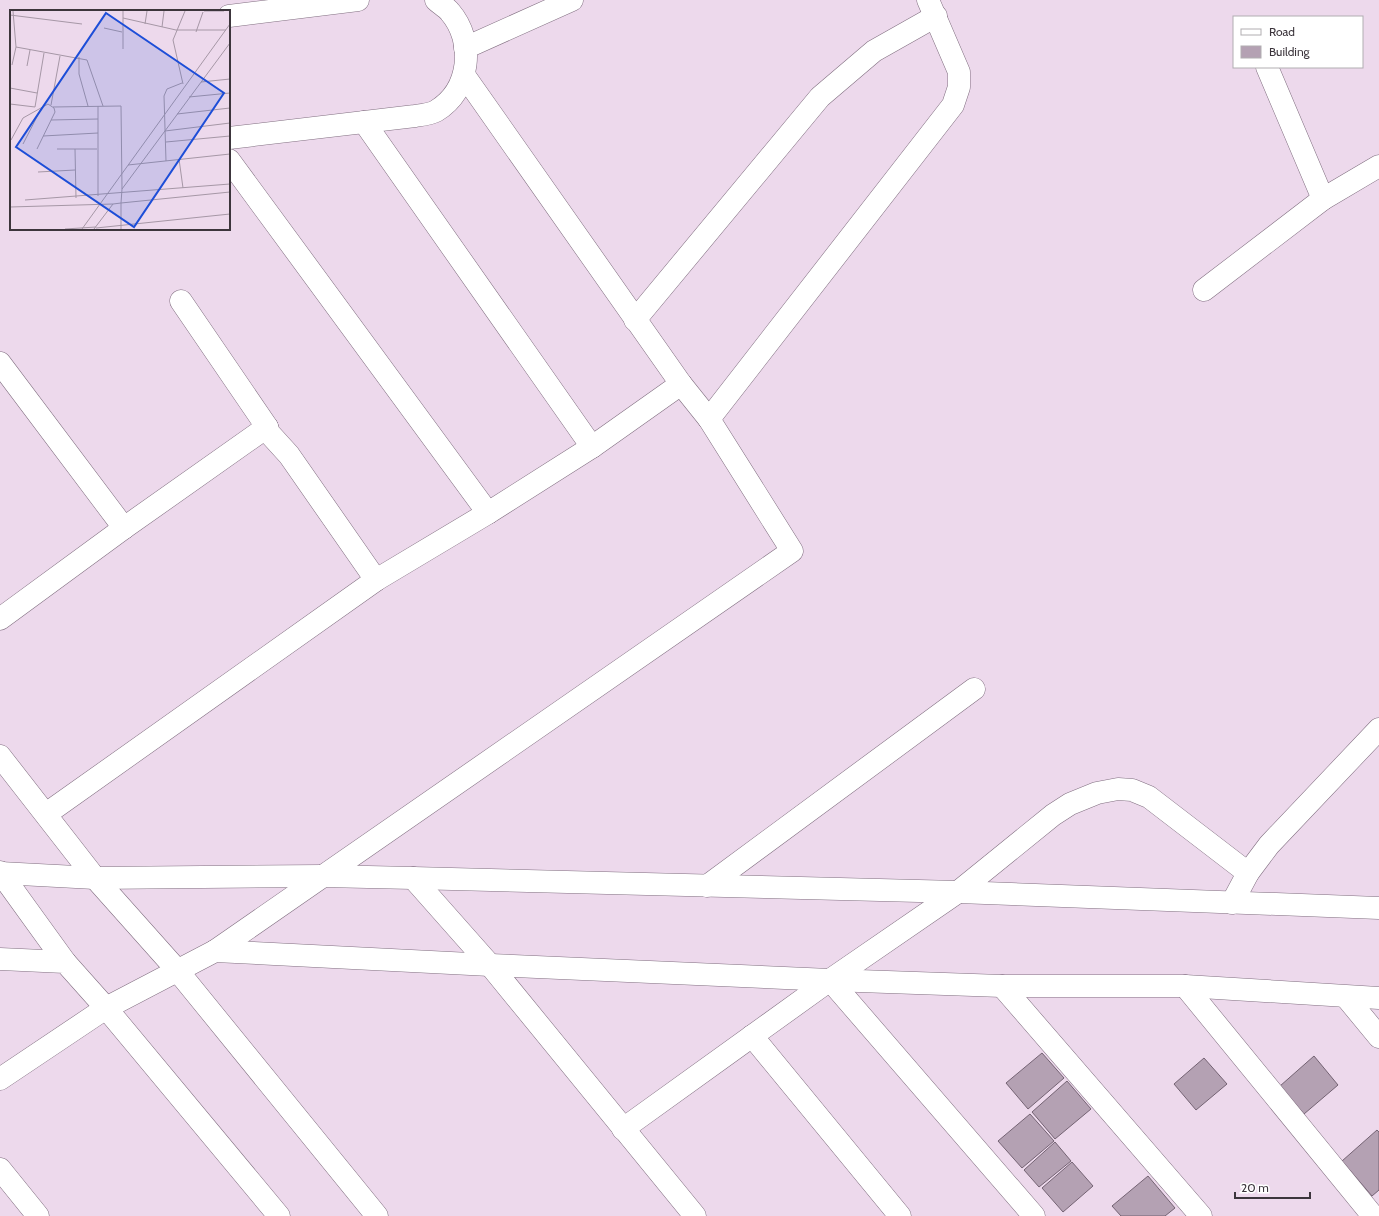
<svg xmlns="http://www.w3.org/2000/svg" width="1379" height="1216" viewBox="0 0 1379 1216" font-family="Cabin,sans-serif">
  <style>
    .building { fill: #b4a1b3; stroke: #746373 }
    .lines { fill: none; stroke-linecap: round; stroke-linejoin: round }
    .minor-casing { stroke: #816f80; stroke-width: 23 }
    .minor { stroke: #fff; stroke-width: 22 }
    .inset-road { fill: none; stroke: #a697a6; stroke-width: 1 }
    .view { fill: #1d4ed8; fill-opacity: 0.15; stroke: #1d4ed8; stroke-width: 2 }
    .inset-edge { fill: none; stroke: #3c353c; stroke-width: 2 }
  </style>
  <rect width="100%" height="100%" fill="#edd9ec"/>
  <g class="building">
    <polygon points="1042,1053 1064,1078 1028,1109 1006,1083"/>
    <polygon points="1314,1056 1338,1085 1304,1114 1280,1086"/>
    <polygon points="1204,1058 1227,1084 1196,1110 1174,1084"/>
    <polygon points="1067,1081 1091,1109 1055,1139 1032,1112"/>
    <polygon points="1030,1114 1054,1141 1022,1168 998,1141"/>
    <polygon points="1377,1130 1379,1132 1379,1190 1372,1196 1342,1161"/>
    <polygon points="1055,1142 1071,1161 1039,1187 1024,1170"/>
    <polygon points="1072,1162 1093,1186 1063,1212 1042,1188"/>
    <polygon points="1148,1176 1175,1208 1165,1216 1121,1216 1112,1206"/>
  </g>
  <g class="lines">
    <defs>
      <g id="minor">
        <polyline points="229,16 358,0"/>
        <polyline points="465,48 572,0"/>
        <polyline points="1267,67 1323,199"/>
        <polyline points="364,122 592,447"/>
        <path d="M229,138L415,116C422,115 431,114 436,111C471,90 475,41 450,12C446,7 440,4 436,0"/>
        <polyline points="229,160 488,513"/>
        <polyline points="1204,290 1323,199 1379,166"/>
        <polyline points="181,301 267,427"/>
        <polyline points="635,320 820,97 874,51 936,16"/>
        <polyline points="0,363 124,528"/>
        <polyline points="709,419 953,105 959,87 959,72 928,0"/>
        <polyline points="0,619 124,528 267,427 269,433 289,455 376,580"/>
        <polyline points="0,756 95,878 177,970 377,1216"/>
        <polyline points="46,814 376,580 488,513 592,447 681,384"/>
        <polyline points="0,872 65,962"/>
        <polyline points="0,873 95,878 323,876 413,878 958,892 1379,908"/>
        <polyline points="413,878 490,965 695,1216"/>
        <polyline points="707,886 974,689"/>
        <polyline points="1232,903 1248,873 1269,845 1379,729"/>
        <polyline points="215,951 792,551 709,419 681,384 464,75"/>
        <polyline points="0,959 65,962 106,1008 215,951 490,965 830,980 1002,986 1185,986 1379,998"/>
        <polyline points="830,980 1034,1216"/>
        <polyline points="1002,986 1201,1216"/>
        <polyline points="1185,986 1373,1216"/>
        <polyline points="1346,997 1379,1037"/>
        <polyline points="752,1036 900,1216"/>
        <polyline points="0,1079 106,1008 279,1216"/>
        <polyline points="623,1129 830,980 958,892 1053,815 1070,804 1097,793 1118,789 1132,790 1149,797 1248,873"/>
        <polyline points="0,1169 38,1216"/>
      </g>
    </defs>
    <use href="#minor" class="minor-casing"/>
    <use href="#minor" class="minor"/>
  </g>
  <g transform="translate(10 10)">
    <rect width="220" height="220" fill="#edd9ec"/>
    <path class="inset-road" d="M113,1V8L166,20H216M194,1H214M0,5L72,14M113,8V39M135,14L137,1M152,17L154,1M94,18L112,22M186,22L193,2M6,37L77,50L93,96M69,47V64L78,96M2,55L6,37L3,1M17,56L20,40M191,72L220,69M173,74L163,30L175,1M0,78L27,83M179,87L220,83M0,94L25,97M41,95L50,46M88,96V186M25,97L34,43M43,97L111,96L112,179M167,104L220,98M41,110L88,109M155,121L220,113M33,126L88,123M1,130L13,108L38,94L44,98L45,102L27,139M156,132L220,126M13,134L32,97M47,139H65M169,149L173,178M156,151L154,86L157,79L172,73M118,155L220,144M28,162L65,160M66,188L65,139H87M15,190L220,174M0,197L103,194M86,218L220,204M55,219L86,217M72,219L220,14M84,219L103,194L111,193L112,179L220,33M111,219V193L220,182"/>
    <path class="view" d="M96,3L214,83L124,217L6,137Z"/>
    <rect width="220" height="220" class="inset-edge"/>
  </g>
  <rect x="1233" y="16" width="130" height="52" fill="#ffffff" stroke="#b1aeb1"/>
  <rect x="1241" y="29" width="20" height="6" fill="#ffffff" stroke="#b1aeb1"/>
  <text x="1269" y="36" font-size="12" fill="#3c353c">Road</text>
  <rect x="1241" y="46" width="20" height="12" fill="#b4a1b3" stroke="#b1aeb1"/>
  <text x="1269" y="56" font-size="12" fill="#3c353c">Building</text>
  <path d="M1235 1192v6h75v-6" fill="none" stroke="#3c353c" stroke-width="2"/>
  <text x="1241" y="1192" font-size="12" fill="#3c353c" stroke="#ffffff" stroke-width="3" paint-order="stroke">20 m</text>
</svg>
